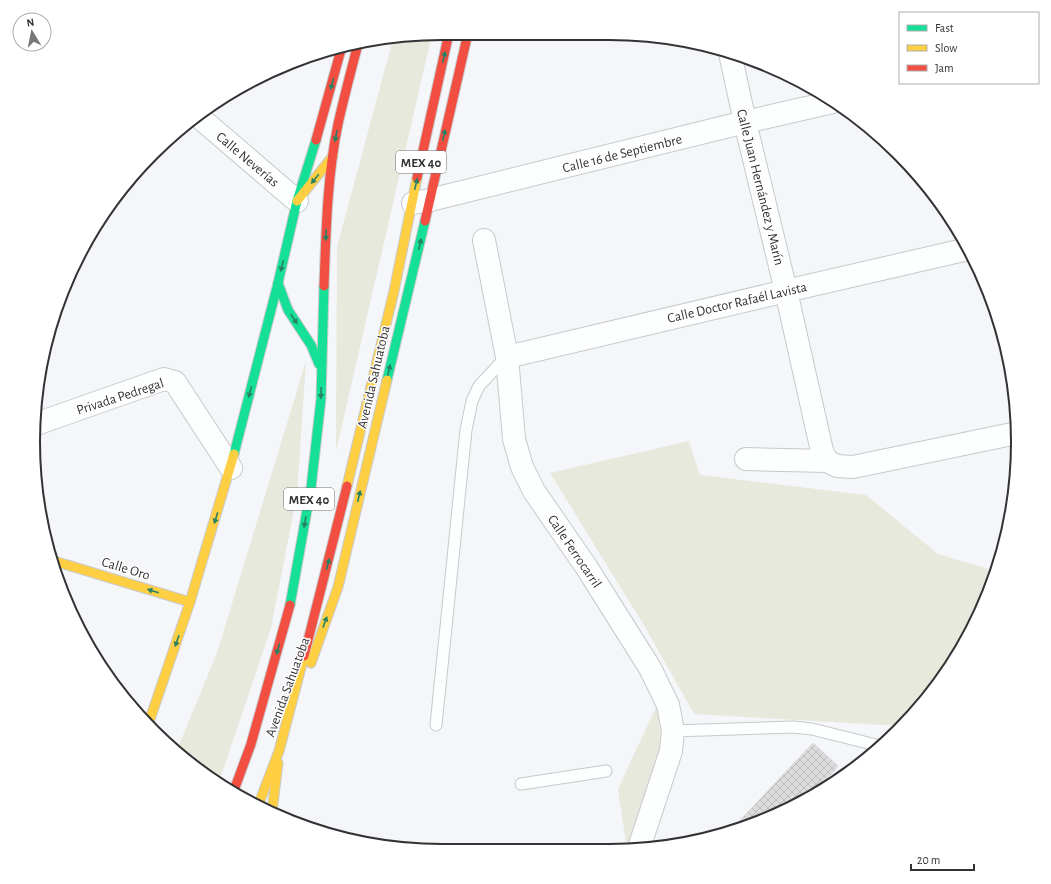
<svg xmlns="http://www.w3.org/2000/svg" width="1051" height="884" viewBox="0 0 1051 884" font-family="'Alegreya Sans',sans-serif">
  <style>
    .grass { fill: #e6e9dc }
    .building { fill: url(#building-cross-hatch); stroke: #d8d8d9 }
    .lines { fill: none; stroke-linecap: round; stroke-linejoin: round }
    .lane-casing { stroke: #c8c9cb; stroke-width: 13 }
    .street-casing { stroke: #c8c9cb; stroke-width: 24 }
    .fast-casing { stroke: #c8c9cb; stroke-width: 11 }
    .slow-casing { stroke: #c8c9cb; stroke-width: 11 }
    .jam-casing { stroke: #c8c9cb; stroke-width: 11 }
    .lane { stroke: #fdfefe; stroke-width: 11 }
    .street { stroke: #fdfefe; stroke-width: 22 }
    .fast { stroke: #16e098; stroke-width: 9 }
    .slow { stroke: #ffcf43; stroke-width: 9 }
    .jam { stroke: #f24e42; stroke-width: 9 }
    .oneway { fill: #268162 }
    .labels { text-anchor: middle; stroke-width: 3; stroke-linejoin: round; paint-order: stroke }
    .shield { fill: #fff; stroke: #707072; stroke-width: 1 }
    .shield-label { font-size: 13px; font-weight: bold; fill: #333335 }
    .street-label { font-size: 14px; fill: #333335; stroke: #fff }
    .rim { fill: none; stroke: #333335; stroke-width: 2 }
  </style>
  <defs>
    <pattern id="building-cross-hatch" width="8" height="8" patternUnits="userSpaceOnUse"><rect width="8" height="8" fill="#dcdcdc"/><path d="M0 0l8 8M0 8l8-8" fill="none" stroke="#bdbdbd"/></pattern>
  </defs>
  <rect width="100%" height="100%" fill="#f4f6f9"/>
  <g class="grass">
    <polygon points="432,34 336,451 337,247 393,39"/>
    <polygon points="306,361 297,494 271,628 219,782 177,750 217,653"/>
    <polygon points="689,441 700,475 866,495 938,554 995,571 987,599 949,669 902,726 694,714 645,627 550,473"/>
    <polygon points="657,705 663,755 630,849 627,849 618,789"/>
  </g>
  <polygon class="building" points="813,743 838,766 815,793 765,820 730,831"/>
  <g class="lines">
    <defs>
      <g id="lane">
        <polyline points="436,725 466,430 472,401 479,386 506,357"/>
        <polyline points="673,731 793,727 812,729 880,746"/>
        <polyline points="521,784 606,771"/>
      </g>
      <g id="street">
        <polyline points="730,53 745,122 786,291 822,451 827,461"/>
        <polyline points="199,117 297,201"/>
        <polyline points="413,203 430,200 745,122 833,102"/>
        <polyline points="484,240 507,357 514,439 522,467 534,491 587,568 650,668 668,705 673,731 671,751 639,848"/>
        <polyline points="507,357 786,291 968,249"/>
        <polyline points="36,424 164,379 175,382 231,468"/>
        <polyline points="746,459 827,461 837,466 853,467 1017,433"/>
      </g>
      <g id="fast">
        <polyline points="278,283 288,310 311,345 319,364"/>
        <polyline points="387,380 425,221"/>
        <polyline points="234,454 278,283 297,201 316,140"/>
        <polyline points="290,605 311,488 321,399 324,286"/>
      </g>
      <g id="slow">
        <polyline points="297,201 333,156"/>
        <polyline points="347,486 394,291 417,178"/>
        <polyline points="54,561 190,602"/>
        <polyline points="311,663 338,587 387,380"/>
        <polyline points="148,725 190,602 234,454"/>
        <polyline points="258,806 279,751 304,656"/>
        <polyline points="272,812 278,763"/>
      </g>
      <g id="jam">
        <polyline points="316,140 342,46"/>
        <polyline points="417,178 449,33"/>
        <polyline points="425,221 468,33"/>
        <path d="M324,286C326,233 327,177 338,124C344,97 351,71 358,44"/>
        <polyline points="304,656 347,486"/>
        <polyline points="233,793 251,744 290,605"/>
      </g>
    </defs>
    <use href="#lane" class="lane-casing"/>
    <use href="#street" class="street-casing"/>
    <use href="#fast" class="fast-casing"/>
    <use href="#slow" class="slow-casing"/>
    <use href="#jam" class="jam-casing"/>
    <use href="#lane" class="lane"/>
    <use href="#street" class="street"/>
    <use href="#fast" class="fast"/>
    <use href="#slow" class="slow"/>
    <use href="#jam" class="jam"/>
  </g>
  <defs><path id="oneway-solid" d="M-6-.8H1V-3.2L6.5 0L1 3.2V.8H-6Z"/></defs>
  <g class="oneway">
    <use href="#oneway-solid" transform="translate(444 57) rotate(-78)"/>
    <use href="#oneway-solid" transform="translate(332 84) rotate(105)"/>
    <use href="#oneway-solid" transform="translate(444 135) rotate(-78)"/>
    <use href="#oneway-solid" transform="translate(336 136) rotate(100)"/>
    <use href="#oneway-solid" transform="translate(315 179) rotate(129)"/>
    <use href="#oneway-solid" transform="translate(416 184) rotate(-77)"/>
    <use href="#oneway-solid" transform="translate(326 235) rotate(92)"/>
    <use href="#oneway-solid" transform="translate(420 244) rotate(-77)"/>
    <use href="#oneway-solid" transform="translate(282 266) rotate(103)"/>
    <use href="#oneway-solid" transform="translate(294 319) rotate(57)"/>
    <use href="#oneway-solid" transform="translate(389 370) rotate(-77)"/>
    <use href="#oneway-solid" transform="translate(250 392) rotate(104)"/>
    <use href="#oneway-solid" transform="translate(321 393) rotate(92)"/>
    <use href="#oneway-solid" transform="translate(359 496) rotate(-77)"/>
    <use href="#oneway-solid" transform="translate(216 518) rotate(107)"/>
    <use href="#oneway-solid" transform="translate(305 522) rotate(100)"/>
    <use href="#oneway-solid" transform="translate(328 564) rotate(-75)"/>
    <use href="#oneway-solid" transform="translate(153 591) rotate(-163)"/>
    <use href="#oneway-solid" transform="translate(325 622) rotate(-70)"/>
    <use href="#oneway-solid" transform="translate(177 641) rotate(109)"/>
    <use href="#oneway-solid" transform="translate(278 649) rotate(106)"/>
  </g>
  <g class="labels">
    <g class="shield">
      <rect x="396" y="151" width="50" height="22" rx="3"/>
      <rect x="284" y="488" width="50" height="22" rx="3"/>
    </g>
    <g class="shield-label">
      <text x="421" y="167">MEX 40</text>
      <text x="309" y="504">MEX 40</text>
    </g>
    <g class="street-label">
      <text transform="translate(622 153) rotate(-14)" y="5">Calle 16 de Septiembre</text>
      <text transform="translate(248 159) rotate(40)" y="5">Calle Neverías</text>
      <text transform="translate(761 187) rotate(76)" y="5">Calle Juan Hernández y Marín</text>
      <text transform="translate(737 302) rotate(-13)" y="5">Calle Doctor Rafaél Lavista</text>
      <text transform="translate(373 377) rotate(-77)" y="5">Avenida Sahuatoba</text>
      <text transform="translate(120 396) rotate(-18)" y="5">Privada Pedregal</text>
      <text transform="translate(575 551) rotate(56)" y="5">Calle Ferrocarril</text>
      <text transform="translate(126 568) rotate(17)" y="5">Calle Oro</text>
      <text transform="translate(287 687) rotate(-70)" y="5">Avenida Sahuatoba</text>
    </g>
  </g>
  <path d="M0 0H1051V884H0ZM442 40H609A402 402 0 0 1 1011 442V442A402 402 0 0 1 609 844H442A402 402 0 0 1 40 442V442A402 402 0 0 1 442 40Z" fill="#fff" fill-rule="evenodd"/>
  <path class="rim" d="M442 40H609A402 402 0 0 1 1011 442V442A402 402 0 0 1 609 844H442A402 402 0 0 1 40 442V442A402 402 0 0 1 442 40Z"/>
  <rect x="899" y="12" width="140" height="72" fill="#ffffff" stroke="#adadae"/>
  <rect x="907" y="25" width="20" height="6" fill="#16e098" stroke="#adadae"/>
  <text x="935" y="32" font-size="12" fill="#333335">Fast</text>
  <rect x="907" y="45" width="20" height="6" fill="#ffcf43" stroke="#adadae"/>
  <text x="935" y="52" font-size="12" fill="#333335">Slow</text>
  <rect x="907" y="65" width="20" height="6" fill="#f24e42" stroke="#adadae"/>
  <text x="935" y="72" font-size="12" fill="#333335">Jam</text>
  <g transform="translate(32 32) rotate(350)"><circle r="19" fill="#ffffff" stroke="#adadae"/>
  <path d="M0-3L7 15L0 10L-7 15Z" fill="#77777a"/>
  <text y="-6" font-size="11" font-weight="bold" text-anchor="middle" fill="#333335">N</text>
  </g>
  <path d="M911 864v6h63v-6" fill="none" stroke="#333335" stroke-width="2"/>
  <text x="917" y="864" font-size="12" fill="#333335" stroke="#ffffff" stroke-width="3" paint-order="stroke">20 m</text>
</svg>
